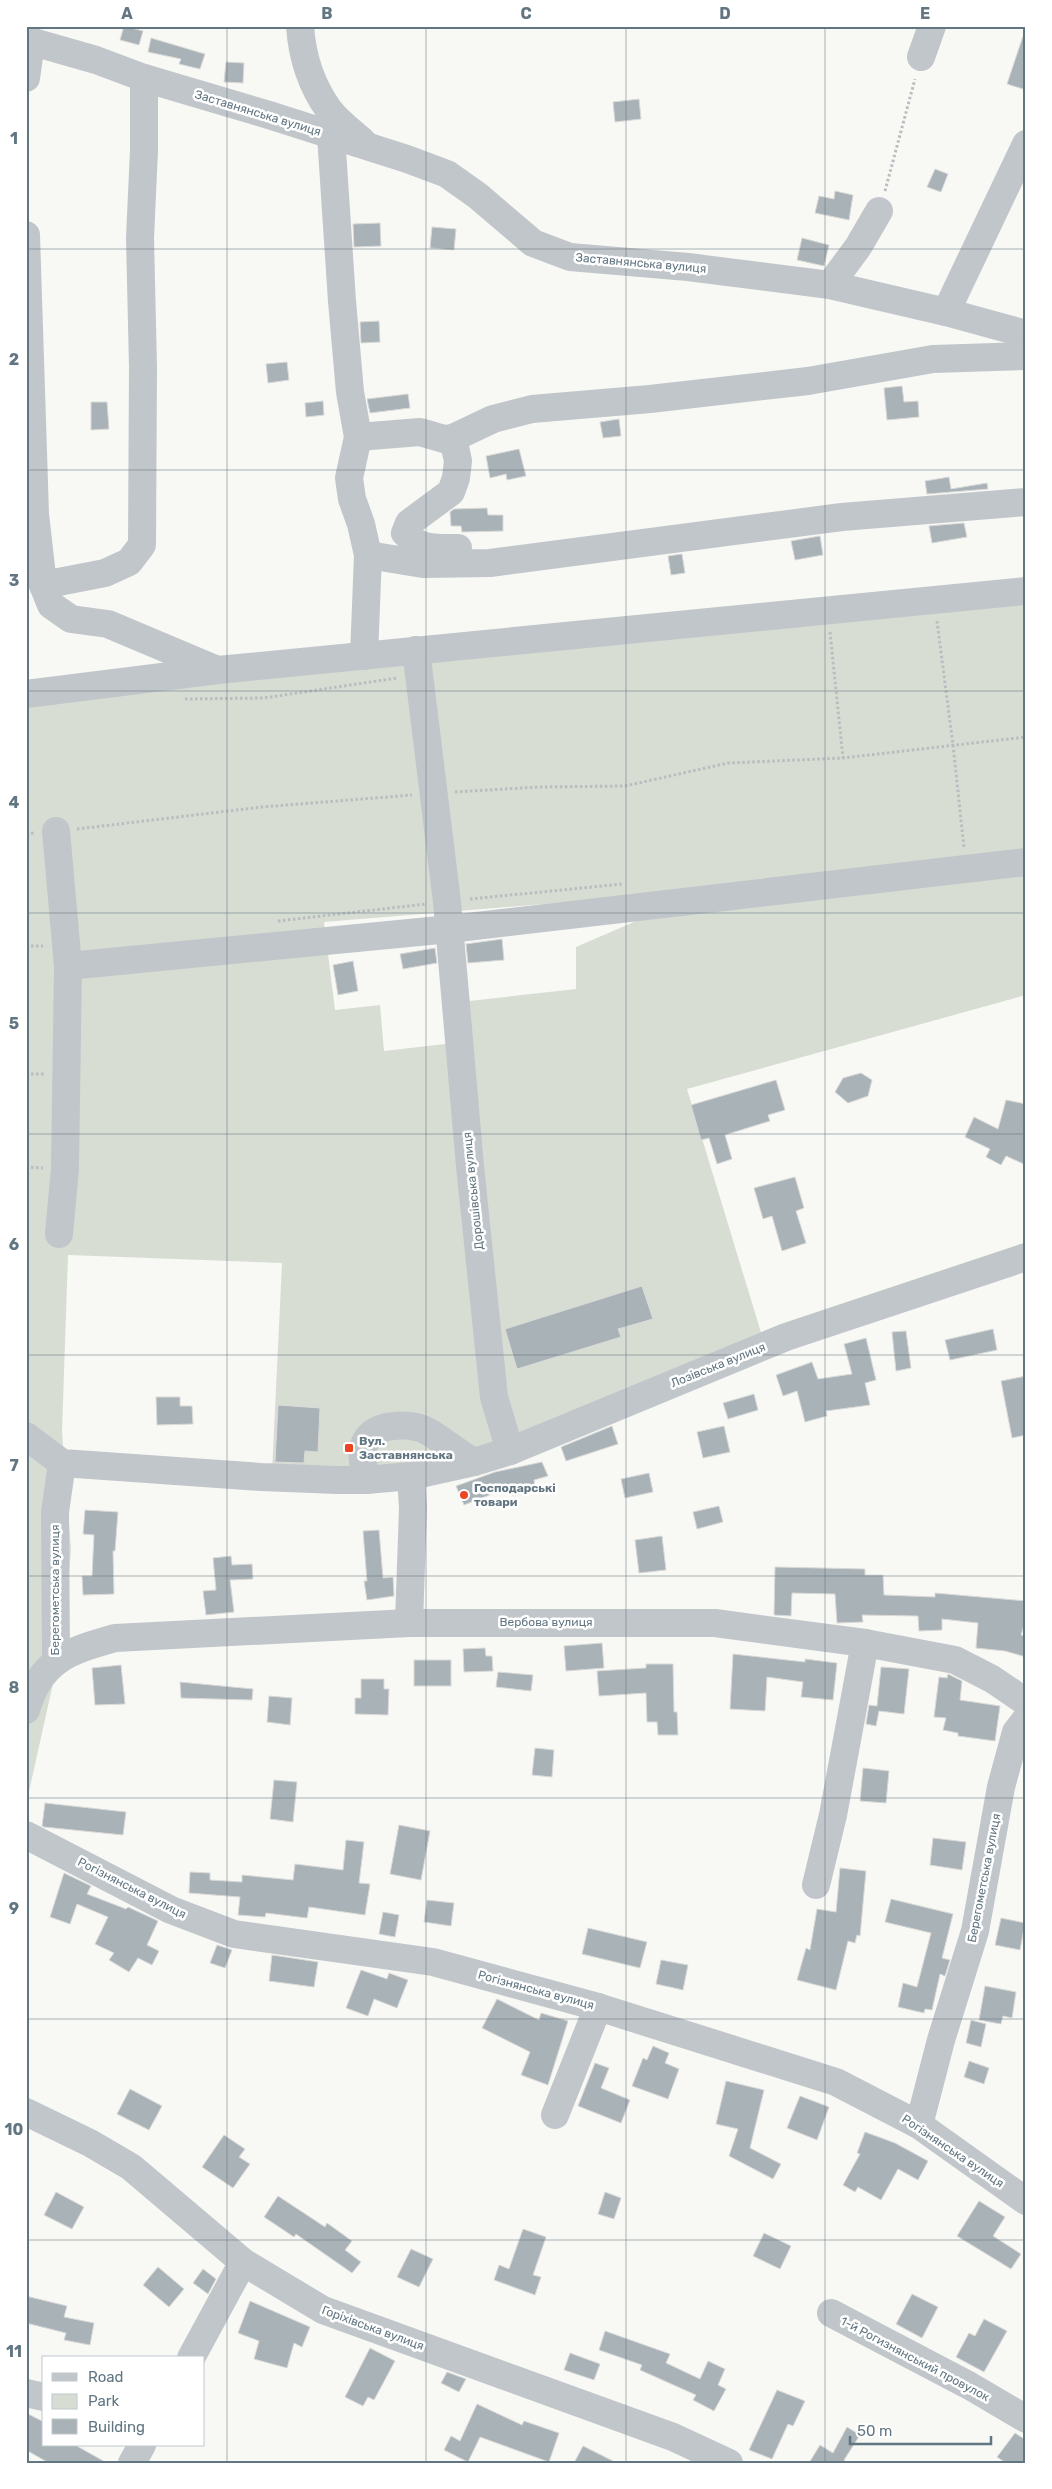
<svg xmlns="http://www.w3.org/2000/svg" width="1052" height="2489" viewBox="0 0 1052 2489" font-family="Rubik,sans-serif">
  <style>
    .green { fill: #d8ddd4; fill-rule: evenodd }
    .building { fill: #a8b2b7; stroke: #dadad8 }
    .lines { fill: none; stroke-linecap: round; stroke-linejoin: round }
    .path { stroke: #b9bdc0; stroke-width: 3; stroke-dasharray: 2.5 2.5; stroke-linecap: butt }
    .minor { stroke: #c1c6ca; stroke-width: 28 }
    .grid { fill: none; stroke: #627682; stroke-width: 1; stroke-opacity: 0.55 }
    .poi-dot { fill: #eb4522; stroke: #fff; stroke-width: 2 }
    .labels { text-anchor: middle; stroke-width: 5; stroke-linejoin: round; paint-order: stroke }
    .street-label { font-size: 12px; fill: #627682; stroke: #fff }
    .poi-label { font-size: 12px; font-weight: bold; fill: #627682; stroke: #fff; text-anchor: start }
    .neatline { fill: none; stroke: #627682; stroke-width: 2 }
    .grid-label { font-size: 16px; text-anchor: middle; font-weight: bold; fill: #627682 }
  </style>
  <rect width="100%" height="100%" fill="#f8f8f5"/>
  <path class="green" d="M1026,596V995L687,1089L766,1349L422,1480L272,1472L282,1263L68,1255L62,1432L71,1549L64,1634L26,1805V698ZM641,896L643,918L576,947V989L451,1003L454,1043L384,1051L380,1005L335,1010L324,922Z"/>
  <g class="building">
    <polygon points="124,26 143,31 139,45 120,40"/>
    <polygon points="1023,36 1026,37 1026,90 1007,84"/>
    <polygon points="151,38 205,54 200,69 179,64 181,59 148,52"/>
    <polygon points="226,62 244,63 243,83 224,82"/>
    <polygon points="639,99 641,119 615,122 613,102"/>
    <polygon points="935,169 948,174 941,192 927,187"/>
    <polygon points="835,191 853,195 849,220 815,213 819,196 834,199"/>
    <polygon points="380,223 381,246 354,247 353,224"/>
    <polygon points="432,227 456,229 454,250 430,248"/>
    <polygon points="802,238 829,245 824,266 797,260"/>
    <polygon points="379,321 380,342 361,343 360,322"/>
    <polygon points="287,362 289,380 268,383 266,364"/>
    <polygon points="902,386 904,402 918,401 919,417 887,420 884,388"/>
    <polygon points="408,394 410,408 370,413 367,399"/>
    <polygon points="323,401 324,415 306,417 305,403"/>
    <polygon points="91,402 107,402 109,429 91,430"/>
    <polygon points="619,419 621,436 603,438 600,422"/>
    <polygon points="519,449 526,476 507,480 506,474 490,478 486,456"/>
    <polygon points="949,477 951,489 987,483 988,489 927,494 925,481"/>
    <polygon points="487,508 488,515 503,515 503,531 462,532 461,526 451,526 450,512 454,509"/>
    <polygon points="964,523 967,537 932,543 929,526"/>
    <polygon points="820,536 823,555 795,560 791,541"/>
    <polygon points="682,554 685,573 671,575 668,556"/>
    <polygon points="502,939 504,960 468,963 466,944"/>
    <polygon points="435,948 437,963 403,969 400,954"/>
    <polygon points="353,961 358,991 338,995 333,965"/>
    <polygon points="861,1073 872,1080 868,1096 848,1103 835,1092 843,1078"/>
    <polygon points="776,1080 785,1110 768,1115 770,1121 725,1135 732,1159 717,1164 709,1138 701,1140 691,1105"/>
    <polygon points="1006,1100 1026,1104 1026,1165 1006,1156 1001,1165 986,1157 990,1149 965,1137 974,1117 998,1129"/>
    <polygon points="795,1177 804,1208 796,1211 806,1243 782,1251 772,1216 763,1219 754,1188"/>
    <polygon points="642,1286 653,1319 618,1329 621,1337 517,1369 505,1329"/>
    <polygon points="993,1329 997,1350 950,1360 945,1340"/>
    <polygon points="906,1331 911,1368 896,1371 892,1332"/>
    <polygon points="866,1338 876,1380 865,1383 870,1405 826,1411 827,1416 805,1422 797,1391 783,1396 776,1375 812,1362 818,1379 852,1374 844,1344"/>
    <polygon points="1026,1376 1026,1435 1012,1438 1001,1381"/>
    <polygon points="754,1394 758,1410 728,1419 723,1403"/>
    <polygon points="156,1397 180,1397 180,1406 192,1406 193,1424 157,1425"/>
    <polygon points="278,1405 320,1408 318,1452 305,1451 304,1463 275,1462"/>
    <polygon points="612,1426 618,1444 566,1461 561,1447"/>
    <polygon points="724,1426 730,1452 703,1458 697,1432"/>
    <polygon points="542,1462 548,1476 534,1480 535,1485 531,1487 533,1491 513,1496 510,1487 464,1505 456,1486 495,1472"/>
    <polygon points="649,1473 653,1492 625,1498 621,1479"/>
    <polygon points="719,1506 723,1522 697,1529 693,1512"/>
    <polygon points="85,1510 118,1512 115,1551 113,1551 114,1594 83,1595 82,1576 92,1576 94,1535 83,1534"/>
    <polygon points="379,1530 383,1578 393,1577 394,1596 367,1600 364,1581 367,1581 363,1531"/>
    <polygon points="662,1536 666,1570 639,1573 635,1540"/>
    <polygon points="231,1556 232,1565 252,1564 253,1579 230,1580 234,1612 206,1615 203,1591 216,1590 213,1558"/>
    <polygon points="775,1567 865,1569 865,1575 883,1575 884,1595 935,1597 935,1593 1026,1601 1026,1619 1021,1635 1026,1636 1026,1657 1005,1651 976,1648 978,1623 942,1619 942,1630 919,1631 918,1616 862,1615 863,1622 837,1623 835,1594 792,1593 791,1616 774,1615"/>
    <polygon points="602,1643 604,1668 566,1671 564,1646"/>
    <polygon points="485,1648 486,1656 492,1656 493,1671 464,1672 463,1649"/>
    <polygon points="733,1654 805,1662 805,1659 837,1663 833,1700 801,1697 803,1682 767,1677 765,1711 730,1709"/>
    <rect x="414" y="1660" width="37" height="26"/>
    <polygon points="646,1664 673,1664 674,1712 677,1712 678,1735 658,1735 657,1722 647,1722 646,1693 599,1696 597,1671 646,1668"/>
    <polygon points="121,1665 125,1704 95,1705 92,1668"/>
    <polygon points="881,1667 909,1669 904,1714 879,1711 876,1726 866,1724 869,1705 877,1706"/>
    <polygon points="498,1672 533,1675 531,1691 496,1687"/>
    <polygon points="948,1674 962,1681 960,1700 1000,1706 995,1741 958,1736 958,1733 943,1730 946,1718 934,1717 939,1677 947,1678"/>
    <polygon points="361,1679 384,1679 384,1689 389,1689 388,1715 355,1714 355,1698 361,1698"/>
    <polygon points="180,1682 253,1689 252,1700 181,1698"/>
    <polygon points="269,1696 292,1698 290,1725 267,1722"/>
    <polygon points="535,1748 554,1750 552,1777 532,1775"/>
    <polygon points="863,1768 889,1771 886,1803 860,1801"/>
    <polygon points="274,1780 297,1782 293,1822 270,1819"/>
    <polygon points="45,1803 126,1812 123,1835 44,1827 42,1826"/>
    <polygon points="399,1825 430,1831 421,1880 390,1874"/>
    <polygon points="933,1838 966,1842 962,1870 930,1865"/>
    <polygon points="346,1840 364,1842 359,1883 370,1884 365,1915 309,1907 307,1918 266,1913 265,1917 238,1915 240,1897 189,1893 190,1872 210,1873 210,1880 242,1882 242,1875 293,1880 295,1864 343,1870"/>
    <polygon points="840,1868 866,1871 860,1936 857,1935 855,1943 848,1941 836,1990 797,1980 806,1948 810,1950 817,1909 836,1912"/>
    <polygon points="64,1873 91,1886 87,1894 126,1909 128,1907 158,1921 147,1945 159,1951 152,1965 138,1958 129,1972 109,1960 114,1953 95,1944 108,1917 77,1904 70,1924 50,1917"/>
    <polygon points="891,1899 953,1914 942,1958 950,1960 945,1976 940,1974 932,2010 925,2009 924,2013 898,2007 903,1983 917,1987 931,1933 885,1922"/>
    <polygon points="427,1900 454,1903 451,1926 424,1922"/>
    <polygon points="383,1912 399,1915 395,1937 379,1934"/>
    <polygon points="1001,1918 1025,1923 1020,1950 995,1945"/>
    <polygon points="588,1928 647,1942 640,1968 582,1954"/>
    <polygon points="217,1945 232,1950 225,1968 210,1963"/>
    <polygon points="272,1955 318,1962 314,1987 269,1981"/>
    <polygon points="661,1960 688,1965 683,1990 656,1984"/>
    <polygon points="361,1970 387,1979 389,1973 408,1980 397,2008 374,1999 368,2016 346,2008"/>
    <polygon points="985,1986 1016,1992 1012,2018 1003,2016 1001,2024 979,2020"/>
    <polygon points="497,1999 539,2020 541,2013 568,2021 548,2085 521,2075 530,2052 482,2028"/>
    <polygon points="971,2020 986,2024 981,2047 966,2043"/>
    <polygon points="653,2046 669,2053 665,2063 679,2069 668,2099 632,2086 643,2058 647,2060"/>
    <polygon points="969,2061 989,2068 984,2084 964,2077"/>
    <polygon points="595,2063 609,2068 601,2088 630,2100 621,2123 578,2106"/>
    <polygon points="726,2081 764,2090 750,2148 781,2164 773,2179 729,2156 738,2129 716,2124"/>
    <polygon points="130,2089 162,2106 149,2130 117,2114"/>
    <polygon points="800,2096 829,2107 817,2140 787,2128"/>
    <polygon points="865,2132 895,2143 928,2161 918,2180 898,2169 881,2200 858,2187 855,2192 843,2185 860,2154 857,2153"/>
    <polygon points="224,2135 245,2149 239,2157 250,2164 233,2188 202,2167"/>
    <polygon points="56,2192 84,2207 72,2229 44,2215"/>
    <polygon points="605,2192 621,2198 614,2219 598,2214"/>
    <polygon points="278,2196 325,2227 327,2223 352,2241 345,2250 361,2262 352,2273 296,2234 294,2237 264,2217"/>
    <polygon points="979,2201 1005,2217 993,2236 1021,2254 1011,2269 957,2236"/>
    <polygon points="523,2229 546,2237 533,2275 541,2277 535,2295 494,2280 499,2265 509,2269"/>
    <polygon points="764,2233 791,2246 780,2269 753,2256"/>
    <polygon points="411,2249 433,2259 419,2287 397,2277"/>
    <polygon points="158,2267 184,2289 169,2307 143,2285"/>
    <polygon points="203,2269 216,2279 208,2294 193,2283"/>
    <polygon points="912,2294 938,2307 922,2338 896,2324"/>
    <polygon points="26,2296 67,2306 64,2317 94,2323 90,2345 64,2340 66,2333 26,2323"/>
    <polygon points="250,2301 310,2327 302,2347 294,2343 287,2368 254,2359 259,2341 238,2333"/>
    <polygon points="984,2319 1007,2331 984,2372 956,2357 969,2333 975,2336"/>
    <polygon points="605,2331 670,2354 666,2363 700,2379 708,2361 725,2369 718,2385 726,2389 714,2411 693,2400 696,2395 640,2370 642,2365 599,2350"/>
    <polygon points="370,2348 395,2361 374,2400 368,2397 363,2406 345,2397"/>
    <polygon points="570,2353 600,2364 594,2380 564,2370"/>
    <polygon points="447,2372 466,2379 459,2392 441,2383"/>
    <polygon points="777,2390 805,2401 793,2426 788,2424 772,2459 749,2450"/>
    <polygon points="477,2404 522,2425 524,2421 559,2433 549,2462 480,2437 468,2462 444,2450 451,2436 460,2441"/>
    <polygon points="26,2413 44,2422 44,2445 75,2445 107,2463 49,2463 26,2450"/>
    <polygon points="847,2427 860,2435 844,2460 848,2463 809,2463 820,2445 833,2453"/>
    <polygon points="1015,2433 1026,2440 1026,2463 1006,2463 997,2457"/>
    <polygon points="583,2446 617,2463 574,2463"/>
  </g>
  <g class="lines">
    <g class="path">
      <polyline points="885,191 915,79"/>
      <polyline points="937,621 953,745 964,848"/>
      <polyline points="830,632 843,758"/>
      <polyline points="185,699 264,698 397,678"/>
      <polyline points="455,792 538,787 625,786 728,763 843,758 1026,737"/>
      <polyline points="77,829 262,807 412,795"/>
      <polyline points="26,834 34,833"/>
      <polyline points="470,899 623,884"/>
      <polyline points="278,921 426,904"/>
      <polyline points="26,946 43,946"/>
      <polyline points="26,1074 46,1074"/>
      <polyline points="26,1167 43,1168"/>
    </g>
    <g class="minor">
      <path d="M300,26C302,56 311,85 329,110C338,122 352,132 363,142"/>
      <polyline points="26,40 96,60 144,78 269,115 407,159 447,174 478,196 533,243 570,257 688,267 830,285 946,312 1026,334"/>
      <polyline points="921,57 932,26"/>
      <polyline points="26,78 31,42"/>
      <polyline points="331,135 342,301 350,392 358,437 349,478 352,499 361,524 368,555 364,656"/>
      <polyline points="26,235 35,514 43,585 51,605 71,619 108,624 217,670"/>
      <polyline points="830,285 858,247 879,211"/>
      <polyline points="946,312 1026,144"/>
      <polyline points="358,437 420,432 444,439 453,438 493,419 532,409 650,399 808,381 933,359 1026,356"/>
      <path d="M453,438L458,461L456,478L451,492L409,523L405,533C420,550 436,548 458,548"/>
      <polyline points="368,555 423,564 490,563 842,517 1026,502"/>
      <polyline points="43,585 105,573 129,562 142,545 143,367 140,238 144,150 144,78"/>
      <polyline points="416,650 447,902 470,1166 494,1397 510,1451"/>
      <polyline points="26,694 218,670 1026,591"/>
      <polyline points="56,831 68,966 65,1168 59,1234"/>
      <polyline points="68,966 450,929 1026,862"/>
      <polyline points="26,1436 62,1463 261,1477 337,1480 366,1480 411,1476 474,1462 510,1451 786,1337 1026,1257"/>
      <path d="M366,1480C364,1467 359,1451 367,1439C379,1422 413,1423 429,1432C444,1441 458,1453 474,1462"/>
      <polyline points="409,1623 413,1508 411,1476"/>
      <polyline points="56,1660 55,1512 62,1463"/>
      <path d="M26,1710C40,1660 69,1651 115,1638L409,1623H715L865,1643L955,1660L992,1679L1026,1702"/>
      <polyline points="26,1835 171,1910 234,1934 433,1962 598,2007 836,2082 919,2125 1026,2201"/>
      <polyline points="816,1885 833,1815 865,1643"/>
      <polyline points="26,2112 90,2143 131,2167 243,2262 323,2310 673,2437 729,2463"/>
      <polyline points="555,2115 598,2007"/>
      <polyline points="919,2125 941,2040 975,1931 1001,1787 1016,1732 1026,1719"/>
      <polyline points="831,2313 970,2386 1026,2419"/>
      <polyline points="191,2358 243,2262"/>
      <polyline points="26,2393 44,2397"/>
      <polyline points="132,2463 142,2445"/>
    </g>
  </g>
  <path class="grid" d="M227,26V2463M426,26V2463M626,26V2463M825,26V2463M26,249H1026M26,470H1026M26,691H1026M26,913H1026M26,1134H1026M26,1355H1026M26,1576H1026M26,1798H1026M26,2019H1026M26,2240H1026"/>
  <g class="poi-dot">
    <rect x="344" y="1443" width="10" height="10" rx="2.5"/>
    <circle cx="464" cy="1495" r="5"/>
  </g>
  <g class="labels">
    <g class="street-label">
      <text transform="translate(258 113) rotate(17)" y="4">Заставнянська вулиця</text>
      <text transform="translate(641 263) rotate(5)" y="4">Заставнянська вулиця</text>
      <text transform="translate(473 1191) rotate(-96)" y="4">Дорошівська вулиця</text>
      <text transform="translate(718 1365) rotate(-22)" y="4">Лозівська вулиця</text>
      <text transform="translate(55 1590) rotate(-90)" y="4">Берегометська вулиця</text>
      <text x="546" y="1626">Вербова вулиця</text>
      <text transform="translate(984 1878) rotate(-79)" y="4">Берегометська вулиця</text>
      <text transform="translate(132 1888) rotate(27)" y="4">Рогізнянська вулиця</text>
      <text transform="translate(536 1990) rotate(15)" y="4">Рогізнянська вулиця</text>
      <text transform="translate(953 2151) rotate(34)" y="4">Рогізнянська вулиця</text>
      <text transform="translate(373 2328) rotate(20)" y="4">Горіхівська вулиця</text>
      <text transform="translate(915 2359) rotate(28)" y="4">1-й Рогизнянський провулок</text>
    </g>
    <g class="poi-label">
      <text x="359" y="1445">Вул.<tspan x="359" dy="14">Заставнянська</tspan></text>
      <text x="474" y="1492">Господарські<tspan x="474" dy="14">товари</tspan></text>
    </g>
  </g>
  <rect width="1052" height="2489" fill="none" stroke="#ffffff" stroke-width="55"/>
  <rect x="42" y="2356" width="162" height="90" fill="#ffffff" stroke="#c0c8cd"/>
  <rect x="52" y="2373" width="25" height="8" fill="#c1c6ca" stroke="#c0c8cd"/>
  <text x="88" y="2382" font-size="15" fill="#627682">Road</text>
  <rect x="52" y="2394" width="25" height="15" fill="#d8ddd4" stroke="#c0c8cd"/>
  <text x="88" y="2406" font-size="15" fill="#627682">Park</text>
  <rect x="52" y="2419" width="25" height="15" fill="#a8b2b7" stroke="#c0c8cd"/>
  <text x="88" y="2432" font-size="15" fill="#627682">Building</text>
  <path d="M850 2436v8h141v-8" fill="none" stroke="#627682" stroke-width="2.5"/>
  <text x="857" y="2436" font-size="15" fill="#627682" stroke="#ffffff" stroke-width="4" paint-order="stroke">50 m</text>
  <rect x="28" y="28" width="996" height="2434" class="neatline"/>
  <g class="grid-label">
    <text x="127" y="19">A</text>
    <text x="327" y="19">B</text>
    <text x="526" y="19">C</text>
    <text x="725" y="19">D</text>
    <text x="925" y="19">E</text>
    <text x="14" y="144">1</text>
    <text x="14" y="365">2</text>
    <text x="14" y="586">3</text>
    <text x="14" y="808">4</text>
    <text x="14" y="1029">5</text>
    <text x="14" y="1250">6</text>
    <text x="14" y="1471">7</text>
    <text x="14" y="1693">8</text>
    <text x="14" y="1914">9</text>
    <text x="14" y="2135">10</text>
    <text x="14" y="2357">11</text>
  </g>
</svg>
